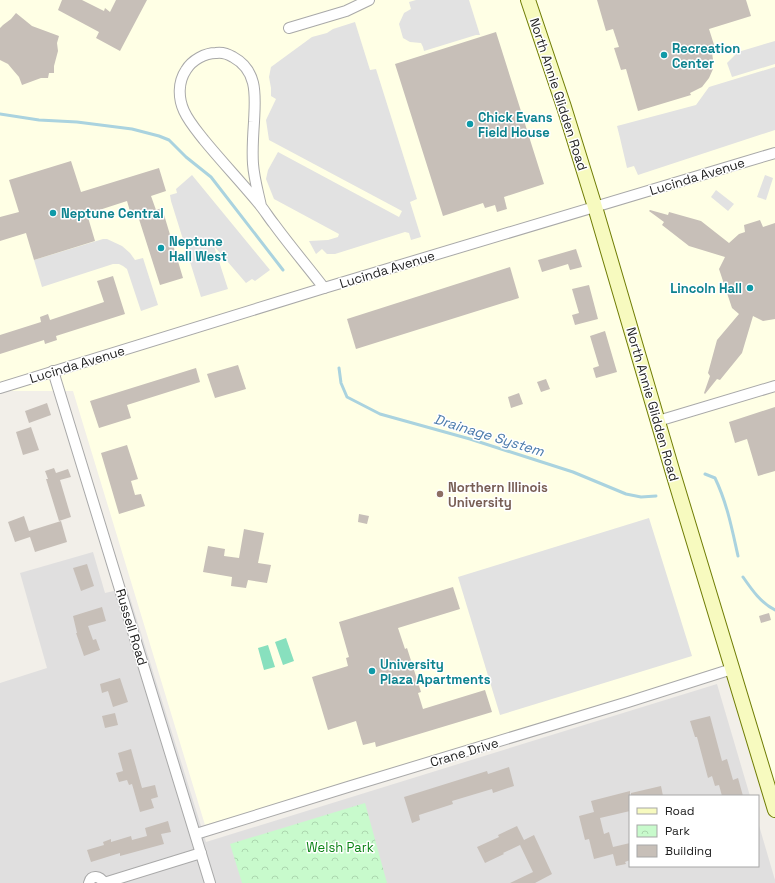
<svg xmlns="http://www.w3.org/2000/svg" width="775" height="883" viewBox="0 0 775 883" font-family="'Space Grotesk',sans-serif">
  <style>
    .residential { fill: #e0dfdf }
    .education { fill: #ffffe5 }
    .park { fill: url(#park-crowns) }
    .pitch { fill: #88e0be }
    .parking { fill: #e2e2e2 }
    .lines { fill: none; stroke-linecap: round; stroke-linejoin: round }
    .stream { stroke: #aad3df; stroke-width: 3 }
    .building { fill: #c7bfb8 }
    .minor-casing { stroke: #a9a9a9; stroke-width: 12 }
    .secondary-casing { stroke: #707d05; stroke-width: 16 }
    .minor { stroke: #fff; stroke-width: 10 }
    .secondary { stroke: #f7fabf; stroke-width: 14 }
    .culture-dot { fill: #0f9aa8; stroke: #fff; stroke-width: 1.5 }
    .education-dot { fill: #8d6e63; stroke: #fff; stroke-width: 1.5 }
    .labels { text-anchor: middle; stroke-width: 3; stroke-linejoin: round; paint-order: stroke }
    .culture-label { font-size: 13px; font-weight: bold; fill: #0d838f; stroke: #fff; text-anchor: start }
    .street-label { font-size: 13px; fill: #222; stroke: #fff }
    .education-label { font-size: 13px; font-weight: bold; fill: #785e54; stroke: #fff; text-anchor: start }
    .park-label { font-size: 13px; fill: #0c8416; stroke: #fff }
    .water-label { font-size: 14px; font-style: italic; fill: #4a7aab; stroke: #fff }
  </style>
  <defs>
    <pattern id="park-crowns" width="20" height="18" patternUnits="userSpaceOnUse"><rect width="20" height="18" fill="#c8facc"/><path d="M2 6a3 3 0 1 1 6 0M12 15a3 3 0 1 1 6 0" fill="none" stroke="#acd6af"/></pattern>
  </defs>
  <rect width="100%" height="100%" fill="#f2efe9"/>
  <polygon class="residential" points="93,552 105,593 127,588 206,842 717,684 750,796 630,796 630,866 758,866 758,822 775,880 775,883 0,883 0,683 47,668 20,573"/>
  <polygon class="education" points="0,0 775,0 775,812 732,669 205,825 73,391 0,391"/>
  <polygon class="park" points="365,803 387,883 242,883 230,844"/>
  <g class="pitch">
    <polygon points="286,638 294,661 283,665 275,642"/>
    <polygon points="268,645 275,667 264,670 258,648"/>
  </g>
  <g class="parking">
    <polygon points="416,0 469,0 480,35 476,35 424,51 423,47 421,43 410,42 403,38 399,24 404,13 411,9 409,2"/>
    <polygon points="355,22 370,70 376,69 417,199 410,202 421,237 411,240 409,233 405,232 335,254 327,254 322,249 316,254 309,241 328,240 338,237 339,234 274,199 266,179 268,170 278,152 399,217 402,211 269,140 266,120 276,99 271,96 271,88 269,77 271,67 312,37 327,33 333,29"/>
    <polygon points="775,41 775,64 732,77 727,63 738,52"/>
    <polygon points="775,67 775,130 638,175 634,166 627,168 620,138 617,126 696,105 709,87"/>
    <polygon points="192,175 270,270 255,281 252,279 246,283 214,246 228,289 201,297 171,201 170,195 177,193 176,189"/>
    <polygon points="765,175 773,178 766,200 757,197"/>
    <polygon points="716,190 734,204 728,211 711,197"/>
    <polygon points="103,239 107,239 122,246 130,253 135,260 143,258 158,305 141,311 127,269 123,266 119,264 113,264 42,287 34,260"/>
    <polygon points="649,518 692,656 500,715 458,577"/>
  </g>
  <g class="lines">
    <g class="stream">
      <polyline points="0,114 39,120 77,122 132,129 159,136 169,140 186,157 211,177 283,270"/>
      <polyline points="339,368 341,383 347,397 380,414 470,439 573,472 626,494 641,497 656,496"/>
      <path d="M705,474L715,478C727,503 732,529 738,556"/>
      <path d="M743,577C752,590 761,603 775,610"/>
    </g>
  </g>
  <g class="building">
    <polygon points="62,0 82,0 104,11 105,8 110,12 116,0 147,0 120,51 96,38 99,32 58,10"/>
    <polygon points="597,0 746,0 751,16 709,29 716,51 712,52 713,60 713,69 709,78 702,87 690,93 691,95 638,111 626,69 621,70 614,48 619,47 613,29 606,31"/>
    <polygon points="16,13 32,26 59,36 57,43 58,51 54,66 54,73 49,73 48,78 41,78 22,85 19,77 13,70 8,64 0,60 0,28 3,25 11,19"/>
    <polygon points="496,32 544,184 504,197 507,209 497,212 495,205 485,208 483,203 443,216 395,64"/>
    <polygon points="71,161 81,192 159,168 166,191 151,196 156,210 162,208 183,278 160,285 138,216 132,218 127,201 87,214 95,241 34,260 26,233 0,241 0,217 19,212 9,180"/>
    <polygon points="650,210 668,215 669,212 701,221 729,243 739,234 745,232 744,225 760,220 763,227 775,223 775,319 763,321 753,316 742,353 720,380 717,379 705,394 704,393 710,376 708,373 717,340 739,314 732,308 719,269 725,257 689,246 662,225 664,222 649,211"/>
    <polygon points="576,249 582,267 570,270 568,264 542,272 538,260"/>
    <polygon points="510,267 519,298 356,349 347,319"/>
    <polygon points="113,276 125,314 56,336 57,340 45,344 44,340 0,354 0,335 41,322 40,317 48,314 50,320 104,302 97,281"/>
    <polygon points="589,285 598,319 575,325 572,315 579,313 572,289"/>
    <polygon points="605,331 617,372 596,378 593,368 599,366 590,336"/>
    <polygon points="238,365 246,389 215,398 207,374"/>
    <polygon points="196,368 200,382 127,405 131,418 99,428 90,401"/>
    <polygon points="546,379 550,389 541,392 537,382"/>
    <polygon points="519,393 523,404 511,408 508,397"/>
    <polygon points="47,403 51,415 29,423 25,411"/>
    <polygon points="775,407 775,471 758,476 747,439 735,443 729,422"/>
    <polygon points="31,427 39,450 23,455 16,432"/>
    <polygon points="127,445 138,479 131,481 135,495 141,494 145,506 119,514 101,453"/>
    <polygon points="54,468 56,473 68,469 71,477 60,480 71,517 59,521 46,479 48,479 45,471"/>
    <polygon points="359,514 369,516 367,524 358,522"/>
    <polygon points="24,516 29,531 61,521 67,542 35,552 30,537 15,542 8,522"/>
    <polygon points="244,529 264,533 258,563 271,565 267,583 248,580 246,588 231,586 232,577 203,572 208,546 225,549 224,556 239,558"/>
    <polygon points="87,564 94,586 81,591 73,568"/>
    <polygon points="453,587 460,609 398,628 405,649 407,648 421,692 418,693 423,709 485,690 492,712 376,747 375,742 363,745 356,721 328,730 312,677 348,666 346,658 349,657 339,622"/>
    <polygon points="102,607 106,621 88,626 93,640 96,639 100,650 84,656 76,633 77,633 73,616"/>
    <polygon points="769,613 771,620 761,623 759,616"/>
    <polygon points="120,678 128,702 113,707 108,691 102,693 100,684"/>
    <polygon points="115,713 118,725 105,728 102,716"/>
    <polygon points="710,716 722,761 727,759 733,780 738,778 743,796 722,796 719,785 715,786 712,776 708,778 697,737 695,737 690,721"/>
    <polygon points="131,749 142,788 155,785 158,797 151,799 154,808 140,812 132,784 129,785 127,780 119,782 116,773 123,771 118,753"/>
    <polygon points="509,767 514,786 493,793 492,789 452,801 453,804 419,815 420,820 412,823 404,797 487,771 488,774"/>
    <polygon points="661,786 663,796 631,796 631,793"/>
    <polygon points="630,791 630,811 600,818 604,834 609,832 613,847 630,843 630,860 625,862 626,864 616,866 613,854 594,859 589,839 585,840 579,816 594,812 591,801"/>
    <polygon points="168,821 171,832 161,834 164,844 120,856 120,853 91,862 87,850 104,845 103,842 111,839 111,842 131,836 132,840 147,836 145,828"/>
    <polygon points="517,826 524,840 534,835 552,874 535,883 510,883 533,872 520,845 503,853 504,854 485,863 477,847 499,837 498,835"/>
  </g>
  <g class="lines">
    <defs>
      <g id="minor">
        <polyline points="289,28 346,11 369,0"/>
        <path d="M261,206C258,192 254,178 253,164C252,150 253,136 254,122C255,98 259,71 233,57C228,54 222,52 216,53C205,53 192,60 186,70C178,82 178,98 184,111C189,122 197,131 204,140C222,162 242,183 260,205C265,211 269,218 274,224C290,246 308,267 324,288"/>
        <polyline points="53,371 210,883"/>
        <polyline points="0,388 324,288 738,164 775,153"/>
        <polyline points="658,421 775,386"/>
        <polyline points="196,834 351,786 628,702 732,669"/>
        <path d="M89,883C91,874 100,876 104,883"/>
        <polyline points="104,883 201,853"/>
      </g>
      <polyline id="secondary" points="528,0 564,107 595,207 673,473 775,810"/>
    </defs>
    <use href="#minor" class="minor-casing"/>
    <use href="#secondary" class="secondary-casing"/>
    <use href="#minor" class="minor"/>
    <use href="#secondary" class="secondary"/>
  </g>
  <g class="culture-dot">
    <circle cx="664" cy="55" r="4"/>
    <circle cx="470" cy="124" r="4"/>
    <circle cx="53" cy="213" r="4"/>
    <circle cx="161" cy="248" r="4"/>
    <circle cx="750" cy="288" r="4"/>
    <circle cx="372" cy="671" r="4"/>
  </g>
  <circle class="education-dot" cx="440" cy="494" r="4"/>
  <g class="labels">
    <g class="culture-label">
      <text x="672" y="53">Recreation<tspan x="672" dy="15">Center</tspan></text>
      <text x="478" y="122">Chick Evans<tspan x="478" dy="15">Field House</tspan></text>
      <text x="61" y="218">Neptune Central</text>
      <text x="169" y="246">Neptune<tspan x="169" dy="15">Hall West</tspan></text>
      <text x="742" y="293" text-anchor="end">Lincoln Hall</text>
      <text x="380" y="669">University<tspan x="380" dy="15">Plaza Apartments</tspan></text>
    </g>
    <g class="street-label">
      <text transform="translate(559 94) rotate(72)" y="5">North Annie Glidden Road</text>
      <text transform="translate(697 176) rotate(-17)" y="5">Lucinda Avenue</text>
      <text transform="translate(387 269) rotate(-17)" y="5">Lucinda Avenue</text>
      <text transform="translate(77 364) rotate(-17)" y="5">Lucinda Avenue</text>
      <text transform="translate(653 404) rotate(74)" y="5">North Annie Glidden Road</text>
      <text transform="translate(132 627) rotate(73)" y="5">Russell Road</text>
      <text transform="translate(464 752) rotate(-17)" y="5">Crane Drive</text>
    </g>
    <g class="education-label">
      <text x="448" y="492">Northern Illinois<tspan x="448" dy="15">University</tspan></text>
    </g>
    <g class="park-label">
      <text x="340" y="852">Welsh Park</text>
    </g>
    <g class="water-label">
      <text transform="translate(489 435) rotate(17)" y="5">Drainage System</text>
    </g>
  </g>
  <rect x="629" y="795" width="130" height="72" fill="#ffffff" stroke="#a7a7a7"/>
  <rect x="637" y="808" width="20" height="6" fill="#f7fabf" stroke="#a7a7a7"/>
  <text x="665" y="815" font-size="12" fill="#222222">Road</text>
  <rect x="637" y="825" width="20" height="12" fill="url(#park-crowns)" stroke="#a7a7a7"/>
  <text x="665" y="835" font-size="12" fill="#222222">Park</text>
  <rect x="637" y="845" width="20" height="12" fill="#c7bfb8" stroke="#a7a7a7"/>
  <text x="665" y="855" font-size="12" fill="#222222">Building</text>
</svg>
